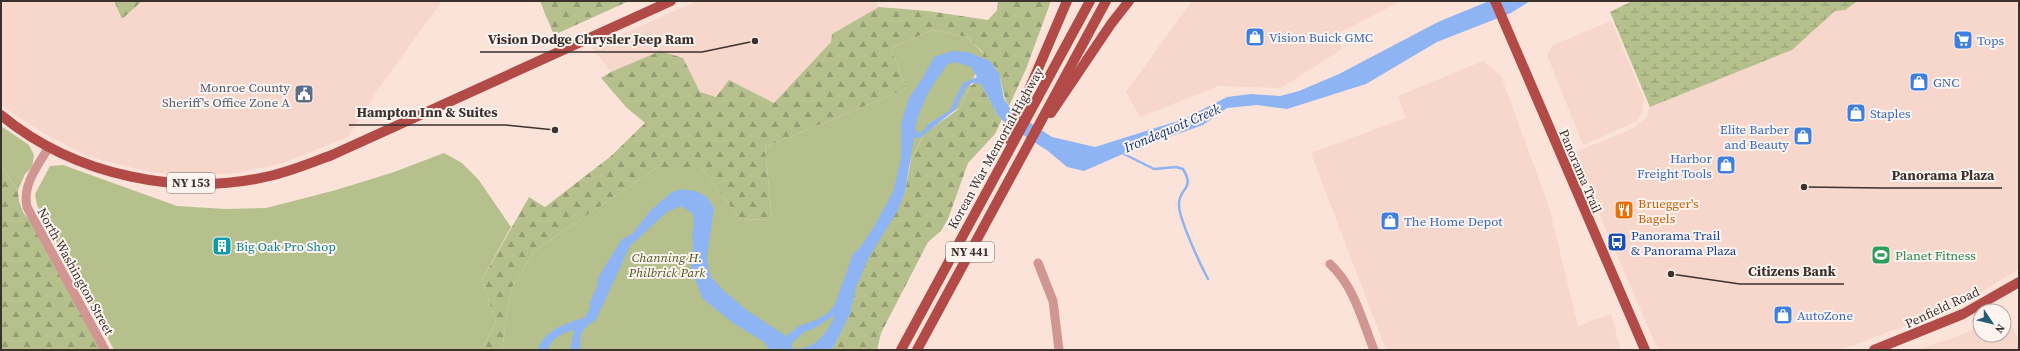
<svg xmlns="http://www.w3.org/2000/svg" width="2020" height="351" viewBox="0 0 2020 351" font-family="'Source Serif 4',serif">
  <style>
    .built { fill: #f7d6cb }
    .green { fill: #b5c08d }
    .forest { fill: url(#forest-firs) }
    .wetland { fill: url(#wetland-marsh) }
    .water { fill: #8fb4f3; fill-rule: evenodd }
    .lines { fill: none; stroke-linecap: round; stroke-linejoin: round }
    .stream { stroke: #8fb4f3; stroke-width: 2.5 }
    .minor { stroke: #d19691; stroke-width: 9 }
    .major { stroke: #b24b47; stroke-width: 10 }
    .labels { text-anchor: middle; stroke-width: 4; stroke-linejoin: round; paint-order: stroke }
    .shield { fill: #fdf4f0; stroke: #756c68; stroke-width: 1 }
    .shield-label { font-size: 12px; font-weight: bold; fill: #3b322e }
    .shop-label { font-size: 13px; fill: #366cbe; stroke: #fdf4f0; text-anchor: start }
    .service-label { font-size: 13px; fill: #4e5e75; stroke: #fdf4f0; text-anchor: end }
    .street-label { font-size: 13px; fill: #3b322e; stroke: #fdf4f0 }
    .food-label { font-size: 13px; fill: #c56008; stroke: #fdf4f0; text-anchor: start }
    .transit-label { font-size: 13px; fill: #164399; stroke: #fdf4f0; text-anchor: start }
    .culture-label { font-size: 13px; fill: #0d838f; stroke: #fdf4f0; text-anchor: start }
    .leisure-label { font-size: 13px; fill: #27864d; stroke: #fdf4f0; text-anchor: start }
    .park-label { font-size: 13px; font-style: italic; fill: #4e5822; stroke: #fdf4f0 }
    .water-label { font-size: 14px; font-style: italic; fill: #0c367e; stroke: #fdf4f0 }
    .leader { fill: none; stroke: #3b322e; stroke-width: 1.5 }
    .callout-dot { fill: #3b322e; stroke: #fdf4f0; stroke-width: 1.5 }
    .callout-label { font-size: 14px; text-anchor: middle; font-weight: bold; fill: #3b322e; stroke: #fdf4f0; stroke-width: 4; stroke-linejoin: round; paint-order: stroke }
  </style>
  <defs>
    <pattern id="forest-firs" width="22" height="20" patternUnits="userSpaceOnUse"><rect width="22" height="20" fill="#b5c08d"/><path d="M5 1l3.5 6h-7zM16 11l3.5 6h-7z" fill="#949d74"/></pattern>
    <pattern id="wetland-marsh" width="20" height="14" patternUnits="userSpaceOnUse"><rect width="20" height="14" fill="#b5c08d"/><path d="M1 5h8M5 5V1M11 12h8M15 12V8" fill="none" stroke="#949d74"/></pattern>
  </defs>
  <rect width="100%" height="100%" fill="#fbe3da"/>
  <g class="built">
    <polygon points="1,1 117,1 115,3 122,19 142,1 442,1 381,85 348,137 283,163 237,173 209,175 178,175 151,172 116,164 87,156 45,134 5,108 1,104"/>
    <polygon points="697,1 875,1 879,7 832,34 831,42 774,103 729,80 716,97 700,92 683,58 660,51 611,72 592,48"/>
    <polygon points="1192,1 1401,1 1335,35 1342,49 1281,88 1218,86 1140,117 1126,92"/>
    <polygon points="1858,1 2019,1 2019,269 1978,294 1939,313 1840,350 1658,350 1573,153 1632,129 1646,118 1650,107 1792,50 1835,11 1845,10 1850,5 1854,5"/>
    <polygon points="1611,21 1644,98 1642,112 1637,121 1583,145 1547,55 1553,45"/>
    <polygon points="1483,61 1501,76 1549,207 1578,326 1611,314 1621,350 1386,350 1311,153 1406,118 1398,96"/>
    <polygon points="2004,310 2019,341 2019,350 1916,350 1962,335 1980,326 1980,335 2004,335 2004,311 2002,311"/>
  </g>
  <g class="green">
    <polygon points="932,30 967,37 984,54 960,108 929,123 911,160 844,327 830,350 502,350 511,289 534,251 658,167 701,167 740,219 772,220 765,147 906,89 891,48"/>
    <polygon points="1,126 29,145 34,155 32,167 25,174 18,190 1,166"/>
    <polygon points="444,153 462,163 478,179 511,227 482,280 496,322 482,350 114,350 37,205 35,194 50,166 63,165 177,206 225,209 266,208 336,190 394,172"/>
  </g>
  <g class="forest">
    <polygon points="117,1 142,1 122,19 115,3"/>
    <polygon points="540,1 629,1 554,35"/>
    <path d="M998,1H1051L1026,69L1009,106C998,89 1006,67 982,58L984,53L967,37L932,30L891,48L906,89L765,147L772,220L740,219L701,167H658L534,251L511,289L502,350H482L496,322L482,280L529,197L545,207L610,157L645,123L626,107L601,78L611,72L660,51L683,58L700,92L716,97L729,80L774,103L831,42L832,34L879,7L928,11L988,20L997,10Z"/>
    <polygon points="977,82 981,84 997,114 1002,119 995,134 968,163 948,219 941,231 928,242 881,333 877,350 830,350 834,346 850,314 856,287 868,259 905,192 911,160 924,134 960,108 970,86"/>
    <polygon points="1,166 18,190 19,201 23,212 30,221 101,350 1,350"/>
  </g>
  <polygon class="wetland" points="1632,1 1858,1 1845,10 1835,11 1792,50 1650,107 1610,12"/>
  <path class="water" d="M1489,1H1530L1511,13L1437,42L1366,84L1287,109L1257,105L1227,108L1203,125L1132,150L1084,171L1067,167L1048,151L1006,124L997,114L981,84L972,83L966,88L955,110L920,138H914L905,192L898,210L868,259L856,287L850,314L834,346L830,350H770L764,342L733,323L702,298L691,268L693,246L692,235L694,225L693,214L681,206L667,212L630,246L596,320C581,329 580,333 580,350H570L574,330C562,333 552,338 548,350H538C544,329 566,324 585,317L590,308V302L596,289L599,276L622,239L632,234L651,210L672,192L682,189L695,191L707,197L714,208L707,257L710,276L724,291L748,311L786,336L799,326L816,320L829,312L835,304L853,254L861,246L873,228L893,192L901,158V124L905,110L909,98L922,79L934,57L952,51L968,52L990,61L999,73L1004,99L1012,111L1052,137L1095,147L1184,119L1227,97L1251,94L1280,96L1299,91L1339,74L1438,22ZM955,62L971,67L977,77L963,83L949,111L928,124L921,133L917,132L915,128C923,99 930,88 948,64ZM835,315C827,334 814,350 793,349L791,344L804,332L815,328Z"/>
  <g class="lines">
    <path class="stream" d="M1122,151L1124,154L1154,169L1176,167L1183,169C1196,190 1178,188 1179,205C1179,219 1200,264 1208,279"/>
    <g class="minor">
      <path d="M49,147C38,165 22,185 27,207L105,350"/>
      <polyline points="1038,263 1053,301 1059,350"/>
      <path d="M1330,264C1354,286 1362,320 1374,350"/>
    </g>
    <g class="major">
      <polyline points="1495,1 1645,350"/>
      <polyline points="1051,113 1111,24 1129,1"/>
      <path d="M1,115C75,176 182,198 274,175C294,170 313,162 332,155L671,1"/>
      <polyline points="1008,139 1067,1"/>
      <polyline points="901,350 1090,1"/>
      <polyline points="917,350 1106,1"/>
      <polyline points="1874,350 1963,314 2019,282"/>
    </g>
  </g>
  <defs>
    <symbol id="shop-square" viewBox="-11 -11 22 22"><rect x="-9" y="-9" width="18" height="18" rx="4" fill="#3f7fe0" stroke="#fdf4f0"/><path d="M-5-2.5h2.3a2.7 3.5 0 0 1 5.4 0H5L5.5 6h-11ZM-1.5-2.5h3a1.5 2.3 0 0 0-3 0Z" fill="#fff"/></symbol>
    <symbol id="supermarket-square" viewBox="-11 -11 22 22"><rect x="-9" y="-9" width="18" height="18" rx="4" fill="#3f7fe0" stroke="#fdf4f0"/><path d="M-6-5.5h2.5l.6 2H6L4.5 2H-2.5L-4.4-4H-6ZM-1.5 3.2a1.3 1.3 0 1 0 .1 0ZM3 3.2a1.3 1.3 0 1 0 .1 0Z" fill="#fff"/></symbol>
    <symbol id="civic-square" viewBox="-11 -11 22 22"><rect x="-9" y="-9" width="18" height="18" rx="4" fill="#5c6f8a" stroke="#fdf4f0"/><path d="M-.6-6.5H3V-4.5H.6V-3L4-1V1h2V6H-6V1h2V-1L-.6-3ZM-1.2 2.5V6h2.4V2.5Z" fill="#fff"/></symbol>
    <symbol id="restaurant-square" viewBox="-11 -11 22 22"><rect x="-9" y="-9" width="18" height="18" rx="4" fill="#e8710a" stroke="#fdf4f0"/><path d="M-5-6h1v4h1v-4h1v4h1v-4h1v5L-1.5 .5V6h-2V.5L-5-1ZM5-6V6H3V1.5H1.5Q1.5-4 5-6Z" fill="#fff"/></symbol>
    <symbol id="bus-square" viewBox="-11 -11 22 22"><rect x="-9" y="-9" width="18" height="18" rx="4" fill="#1a4fb4" stroke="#fdf4f0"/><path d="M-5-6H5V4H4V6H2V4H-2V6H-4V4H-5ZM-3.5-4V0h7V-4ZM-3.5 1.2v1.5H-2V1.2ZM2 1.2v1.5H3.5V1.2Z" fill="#fff"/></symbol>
    <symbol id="building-square" viewBox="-11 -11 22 22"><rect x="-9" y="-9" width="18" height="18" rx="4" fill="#0f9aa8" stroke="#fdf4f0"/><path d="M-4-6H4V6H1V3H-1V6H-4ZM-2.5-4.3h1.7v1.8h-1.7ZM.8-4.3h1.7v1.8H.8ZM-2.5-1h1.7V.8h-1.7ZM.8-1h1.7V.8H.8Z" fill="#fff"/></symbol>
    <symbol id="stadium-square" viewBox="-11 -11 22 22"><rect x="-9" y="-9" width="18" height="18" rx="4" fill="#2e9e5b" stroke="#fdf4f0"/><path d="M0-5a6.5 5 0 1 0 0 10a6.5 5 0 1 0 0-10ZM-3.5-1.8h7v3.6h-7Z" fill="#fff"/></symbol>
  </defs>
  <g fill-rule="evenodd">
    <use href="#shop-square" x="1244" y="26" width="22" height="22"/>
    <use href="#supermarket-square" x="1952" y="29" width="22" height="22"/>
    <use href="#shop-square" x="1908" y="71" width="22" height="22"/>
    <use href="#civic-square" x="293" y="83" width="22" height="22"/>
    <use href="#shop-square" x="1845" y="102" width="22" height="22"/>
    <use href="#shop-square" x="1792" y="125" width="22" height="22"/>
    <use href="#shop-square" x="1715" y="154" width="22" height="22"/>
    <use href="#restaurant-square" x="1613" y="199" width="22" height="22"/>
    <use href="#shop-square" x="1379" y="210" width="22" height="22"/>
    <use href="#bus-square" x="1606" y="231" width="22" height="22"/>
    <use href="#building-square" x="211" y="235" width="22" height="22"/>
    <use href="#stadium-square" x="1870" y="244" width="22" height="22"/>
    <use href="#shop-square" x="1772" y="304" width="22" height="22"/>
  </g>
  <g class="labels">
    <g class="shield">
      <rect x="167" y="173" width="48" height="20" rx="3"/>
      <rect x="946" y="242" width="48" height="20" rx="3"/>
    </g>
    <g class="shield-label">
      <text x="191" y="187">NY 153</text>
      <text x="970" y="256">NY 441</text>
    </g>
    <g class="shop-label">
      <text x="1269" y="42">Vision Buick GMC</text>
      <text x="1977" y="45">Tops</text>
      <text x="1933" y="87">GNC</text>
      <text x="1870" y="118">Staples</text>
      <text x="1789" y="134" text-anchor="end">Elite Barber<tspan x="1789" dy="15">and Beauty</tspan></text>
      <text x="1712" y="163" text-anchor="end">Harbor<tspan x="1712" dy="15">Freight Tools</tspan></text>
      <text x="1404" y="226">The Home Depot</text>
      <text x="1797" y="320">AutoZone</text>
    </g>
    <g class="service-label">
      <text x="290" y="92">Monroe County<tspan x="290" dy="15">Sheriff's Office Zone A</tspan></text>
    </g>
    <g class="street-label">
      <text transform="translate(995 148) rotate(-61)" y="5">Korean War Memorial Highway</text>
      <text transform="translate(1581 171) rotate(67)" y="5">Panorama Trail</text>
      <text transform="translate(76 271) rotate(61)" y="5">North Washington Street</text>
      <text transform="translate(1942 307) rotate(-25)" y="5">Penfield Road</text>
    </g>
    <g class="food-label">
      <text x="1638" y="208">Bruegger's<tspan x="1638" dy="15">Bagels</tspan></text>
    </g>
    <g class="transit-label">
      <text x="1631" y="240">Panorama Trail<tspan x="1631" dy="15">&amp; Panorama Plaza</tspan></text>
    </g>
    <g class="culture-label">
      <text x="236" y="251">Big Oak Pro Shop</text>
    </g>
    <g class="leisure-label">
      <text x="1895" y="260">Planet Fitness</text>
    </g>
    <g class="park-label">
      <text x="667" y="262">Channing H.<tspan x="667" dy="15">Philbrick Park</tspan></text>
    </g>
    <g class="water-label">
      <text transform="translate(1172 128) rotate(-23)" y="5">Irondequoit Creek</text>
    </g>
  </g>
  <path class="leader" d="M755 41L702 52H480M555 130L506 125H349M1804 187L1883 188H2002M1671 274L1740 284H1844"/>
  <g class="callout-dot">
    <circle cx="755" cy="41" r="4"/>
    <circle cx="555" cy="130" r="4"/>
    <circle cx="1804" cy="187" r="4"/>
    <circle cx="1671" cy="274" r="4"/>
  </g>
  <g class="callout-label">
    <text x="591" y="44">Vision Dodge Chrysler Jeep Ram</text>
    <text x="427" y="117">Hampton Inn &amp; Suites</text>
    <text x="1943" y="180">Panorama Plaza</text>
    <text x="1792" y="276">Citizens Bank</text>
  </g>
  <rect width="2020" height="351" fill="none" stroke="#3b322e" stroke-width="4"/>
  <g transform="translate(1992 323) rotate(125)"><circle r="19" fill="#fdf4f0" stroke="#afa6a2"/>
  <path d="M0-3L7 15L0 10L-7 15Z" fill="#265d77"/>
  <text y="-6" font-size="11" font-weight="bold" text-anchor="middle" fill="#3b322e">N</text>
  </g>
</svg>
